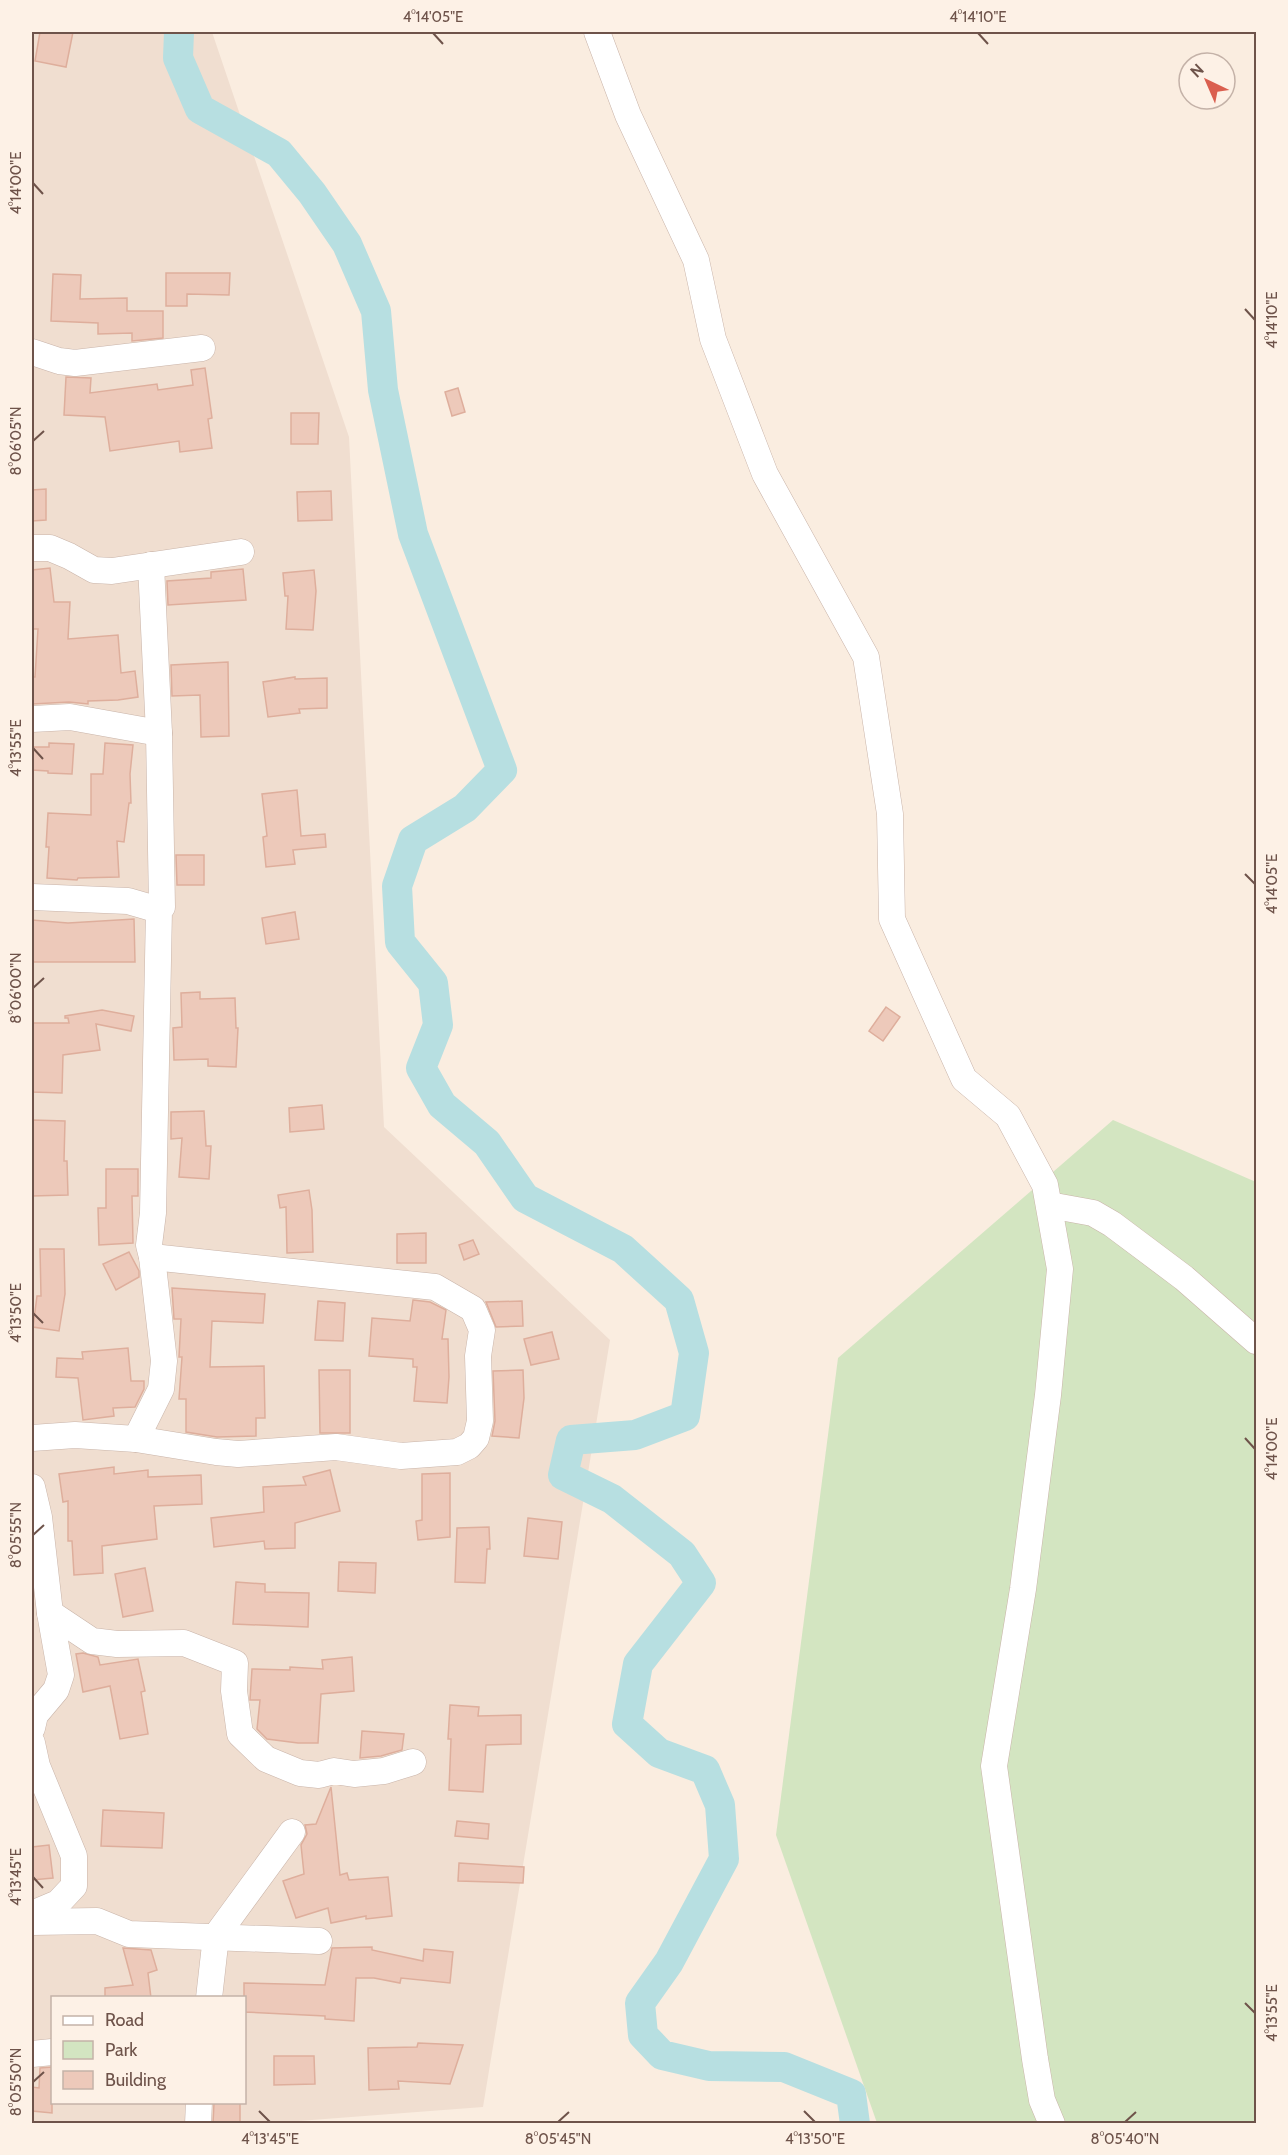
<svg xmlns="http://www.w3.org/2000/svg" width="1288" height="2155" viewBox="0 0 1288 2155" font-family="Cabin,sans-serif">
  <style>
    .residential { fill: #f0ded0; fill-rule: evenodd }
    .green { fill: #d3e5c1 }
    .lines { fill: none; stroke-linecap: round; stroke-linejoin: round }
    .river { stroke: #b7dfe1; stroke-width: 30 }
    .building { fill: #edc9ba; stroke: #deae9c; stroke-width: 1.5 }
    .minor-casing { stroke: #c9b4a9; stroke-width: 27 }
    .minor { stroke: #fff; stroke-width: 26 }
    .ticks { fill: none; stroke: #6e534a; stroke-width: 2 }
    .neatline { fill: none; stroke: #6e534a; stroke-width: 2 }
    .ticks-label { font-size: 15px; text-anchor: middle; fill: #6e534a }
  </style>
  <rect width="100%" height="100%" fill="#faede0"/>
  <path class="residential" d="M32,32H212L349,437L384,1127L610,1340L483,2107L259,2124H32ZM52,1998H244V2102H52Z"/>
  <polygon class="green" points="1113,1120 1256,1182 1256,2123 877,2123 776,1835 838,1358"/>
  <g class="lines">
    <polyline class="river" points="179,32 178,58 200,109 279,153 312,193 347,244 376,311 383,390 413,534 502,770 465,808 413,840 397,886 400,942 433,983 438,1025 421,1068 442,1105 487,1143 525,1198 623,1249 679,1300 694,1353 685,1416 635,1435 571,1440 563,1475 612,1499 682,1554 701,1583 638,1664 627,1724 659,1753 705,1770 720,1805 724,1859 669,1962 640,2003 643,2035 662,2055 709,2066 784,2067 851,2094 855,2124"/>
  </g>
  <g class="building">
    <polygon points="40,32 73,32 66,67 35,61"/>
    <polygon points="166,273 230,273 229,295 187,294 187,306 166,306"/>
    <polygon points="53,274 81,275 80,299 127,298 127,311 163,311 163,338 132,341 132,333 98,334 98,323 51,321"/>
    <polygon points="205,368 212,418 208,419 212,448 180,452 179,441 110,451 105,417 64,415 66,377 91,378 90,393 157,384 158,390 193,385 191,370"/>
    <polygon points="458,388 465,412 452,416 445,392"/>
    <polygon points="291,413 319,413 318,444 291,444"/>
    <polygon points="46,489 46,520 32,521 32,490"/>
    <polygon points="331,491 332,520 298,521 297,492"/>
    <polygon points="50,568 54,602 70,602 68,639 118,635 121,673 135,671 138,697 118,700 88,701 88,704 69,702 32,704 32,677 35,677 38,629 32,629 32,570"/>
    <polygon points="243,569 246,600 168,605 167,581 211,578 211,572"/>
    <polygon points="314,570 316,591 313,630 286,629 288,596 285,596 283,573"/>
    <polygon points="228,662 229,736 201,737 200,695 172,696 171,665"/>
    <polygon points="295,677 295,679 327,678 327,708 299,709 300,713 268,717 263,682"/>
    <polygon points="49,743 74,744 72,774 48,773 48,771 32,770 32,747 49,747"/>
    <polygon points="105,743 133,745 130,774 131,803 129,803 124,842 117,841 119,877 78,878 77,880 47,878 49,847 46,847 48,813 91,815 91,774 103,774"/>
    <polygon points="297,790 301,836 325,834 326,847 293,850 295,864 266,867 263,837 267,836 262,794"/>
    <polygon points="176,855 204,855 204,885 177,885"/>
    <polygon points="295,912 299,939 266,944 262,918"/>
    <polygon points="134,919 135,962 32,962 32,920 68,923"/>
    <polygon points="200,992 200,999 235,998 236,1028 238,1028 236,1067 208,1066 208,1059 174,1060 173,1028 182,1027 181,993"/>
    <polygon points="886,1007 900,1017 883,1041 869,1031"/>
    <polygon points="102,1010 134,1016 131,1031 96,1024 100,1050 63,1055 62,1093 32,1092 32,1023 69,1023 68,1018 65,1018 65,1016"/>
    <polygon points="322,1105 324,1129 290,1132 289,1108"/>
    <polygon points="204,1111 206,1146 211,1146 209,1179 179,1177 182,1138 171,1139 171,1112"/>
    <polygon points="32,1120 65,1121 64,1161 67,1161 68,1195 32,1196"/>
    <polygon points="106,1169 138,1169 138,1196 132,1196 133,1243 99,1245 98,1208 106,1208"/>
    <polygon points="309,1190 312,1210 313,1252 287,1253 286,1207 280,1208 278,1195"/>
    <polygon points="426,1233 426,1263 397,1263 397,1234"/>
    <polygon points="473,1240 479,1254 464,1260 459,1245"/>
    <polygon points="40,1249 64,1249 65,1294 59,1331 33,1327 37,1296 41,1296"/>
    <polygon points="129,1252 139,1271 139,1277 116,1290 103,1264"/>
    <polygon points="172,1288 265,1294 263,1323 212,1321 210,1367 264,1366 265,1418 256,1418 256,1436 217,1437 186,1432 186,1399 179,1399 182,1357 179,1357 181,1319 174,1319"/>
    <polygon points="413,1300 430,1302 446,1310 442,1339 448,1339 449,1377 447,1403 414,1401 417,1367 413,1367 413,1359 369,1356 372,1318 410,1321"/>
    <polygon points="318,1301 345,1303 343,1341 315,1340"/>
    <polygon points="522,1301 523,1326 496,1327 486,1302"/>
    <polygon points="552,1332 559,1359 531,1365 524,1339"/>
    <polygon points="128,1348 131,1381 144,1381 144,1389 135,1407 113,1408 114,1416 83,1420 78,1378 56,1377 57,1358 83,1359 82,1352"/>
    <polygon points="319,1370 350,1370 350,1433 320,1433"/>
    <polygon points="523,1370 524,1398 519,1438 492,1436 495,1421 493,1371"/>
    <polygon points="114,1467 114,1474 148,1470 148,1477 201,1475 202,1504 154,1506 157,1539 102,1546 103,1573 74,1575 72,1541 68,1541 68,1501 63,1502 59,1474"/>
    <polygon points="330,1470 340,1511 295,1523 295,1548 265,1549 264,1541 214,1547 211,1518 264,1512 263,1487 306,1485 303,1477"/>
    <polygon points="450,1473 450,1537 418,1540 416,1521 422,1520 422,1474"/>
    <polygon points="528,1518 562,1522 558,1559 524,1556"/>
    <polygon points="489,1527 490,1549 487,1549 485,1583 455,1582 457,1528"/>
    <polygon points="339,1562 376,1563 375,1593 338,1591"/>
    <polygon points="145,1568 153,1611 123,1617 115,1574"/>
    <polygon points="236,1582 265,1584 265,1592 309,1593 308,1627 233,1624"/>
    <polygon points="83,1653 98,1657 100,1665 138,1659 145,1691 141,1692 148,1734 120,1739 110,1686 83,1692 76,1654"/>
    <polygon points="352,1657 354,1691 321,1694 318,1743 298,1743 267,1739 257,1729 260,1700 250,1700 252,1669 290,1670 290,1667 323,1669 322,1660"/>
    <polygon points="450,1705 479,1707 478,1716 521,1715 521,1744 486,1745 483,1792 449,1790 451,1739 448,1739"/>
    <polygon points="362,1731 404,1734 402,1750 381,1756 360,1758"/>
    <polygon points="331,1787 340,1875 347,1873 349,1880 388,1877 392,1916 366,1919 366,1916 331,1923 328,1908 296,1918 283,1881 304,1874 301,1845 307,1834 305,1825 316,1824"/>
    <polygon points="103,1810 164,1813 162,1848 101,1846"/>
    <polygon points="457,1821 489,1824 488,1839 455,1836"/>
    <polygon points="49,1845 53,1878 32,1880 32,1847"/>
    <polygon points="459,1863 524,1867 523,1883 458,1881"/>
    <polygon points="372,1947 372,1950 423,1961 424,1949 453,1952 450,1983 401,1978 400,1983 374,1978 356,1978 354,2021 325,2019 325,2016 244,2012 244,1983 325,1985 332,1948"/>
    <polygon points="123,1948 151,1950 157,1970 148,1973 151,1998 105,1998 105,1988 133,1985"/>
    <polygon points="418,2043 463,2045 450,2084 398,2081 399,2089 369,2090 368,2048 417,2047"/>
    <polygon points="274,2056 314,2056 315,2084 274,2085"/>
    <polygon points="52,2067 52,2113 32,2111 32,2087 39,2088 40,2068"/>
    <polygon points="214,2103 240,2103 240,2124 213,2124"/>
  </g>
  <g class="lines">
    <defs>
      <g id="minor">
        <polyline points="597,32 628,115 696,260 713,339 765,474 866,657 890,814 892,919 964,1079 1008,1116 1045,1185 1060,1269 1048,1395 1023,1589 994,1766 1035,2059 1042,2100 1052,2124"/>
        <polyline points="32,352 59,361 75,363 202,348"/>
        <polyline points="32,548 50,548 69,556 94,570 112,571 241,552"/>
        <polyline points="32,719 70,717 159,733"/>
        <polyline points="32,897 128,901 159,910"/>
        <polyline points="1049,1205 1093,1213 1112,1224 1184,1278 1256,1341"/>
        <polyline points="32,1438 75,1435 136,1439 216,1452 238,1454 336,1447 401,1456 457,1452 469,1446 476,1438 480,1421 478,1356 482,1330 473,1309 435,1287 152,1257"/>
        <polyline points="136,1439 161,1389 164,1361 152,1257 149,1245 153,1213 159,910 162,907 159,733 151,565"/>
        <polyline points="32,1487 39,1517 50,1613 61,1675 56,1690 35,1715 32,1728"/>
        <polyline points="50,1613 92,1641 117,1644 184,1643 235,1663 234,1691 240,1734 266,1759 300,1773 319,1775 334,1771 354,1774 384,1771 413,1762"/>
        <polyline points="32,1743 37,1766 74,1856 74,1886 58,1903 32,1914"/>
        <polyline points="32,1922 97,1921 129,1934 319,1941"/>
        <polyline points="209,1998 216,1936 292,1832"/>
        <polyline points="32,2054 52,2052"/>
        <polyline points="198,2124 199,2102"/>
      </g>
    </defs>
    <use href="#minor" class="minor-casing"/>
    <use href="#minor" class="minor"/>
  </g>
  <path class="ticks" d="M433,33L443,44M978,33L988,44M33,183L43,194M1245,309L1255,320M33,441L44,431M33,748L43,759M1245,874L1255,884M33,988L44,978M33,1313L43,1323M1245,1438L1255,1449M33,1535L44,1525M33,1877L43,1888M1245,2003L1255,2013M33,2082L44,2072M259,2111L270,2122M804,2111L815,2122M558,2122L569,2112M1125,2122L1136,2112"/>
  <rect width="1288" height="2155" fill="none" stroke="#fdf1e6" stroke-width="66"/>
  <rect x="51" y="1996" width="195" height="108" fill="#fdf1e6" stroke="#c4b2a8" stroke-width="1.5"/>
  <rect x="63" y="2016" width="30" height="9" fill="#ffffff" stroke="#c4b2a8" stroke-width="1.5"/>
  <text x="105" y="2026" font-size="18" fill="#6e534a">Road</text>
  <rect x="63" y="2041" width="30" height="18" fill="#d3e5c1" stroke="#c4b2a8" stroke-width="1.5"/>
  <text x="105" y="2056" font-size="18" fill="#6e534a">Park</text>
  <rect x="63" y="2071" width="30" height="18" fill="#edc9ba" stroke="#c4b2a8" stroke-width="1.5"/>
  <text x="105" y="2086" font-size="18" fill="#6e534a">Building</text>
  <g transform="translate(1207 81) rotate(316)"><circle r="28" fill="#fdf1e6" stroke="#c4b2a8" stroke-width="1.5"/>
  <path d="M0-4.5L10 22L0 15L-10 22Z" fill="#da5f4f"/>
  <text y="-9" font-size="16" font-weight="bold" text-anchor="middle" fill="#6e534a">N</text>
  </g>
  <rect x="33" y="33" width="1222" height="2089" class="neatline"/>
  <g class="ticks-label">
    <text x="433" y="22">4°14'05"E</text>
    <text x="978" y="22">4°14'10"E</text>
    <text transform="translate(16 183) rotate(-90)" y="5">4°14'00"E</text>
    <text transform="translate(1272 320) rotate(-90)" y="5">4°14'10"E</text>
    <text transform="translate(16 441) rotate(-90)" y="5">8°06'05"N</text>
    <text transform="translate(16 748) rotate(-90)" y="5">4°13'55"E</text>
    <text transform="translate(1272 884) rotate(-90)" y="5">4°14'05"E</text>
    <text transform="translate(16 988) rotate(-90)" y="5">8°06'00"N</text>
    <text transform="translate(16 1313) rotate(-90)" y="5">4°13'50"E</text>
    <text transform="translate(1272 1449) rotate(-90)" y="5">4°14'00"E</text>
    <text transform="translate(16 1535) rotate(-90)" y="5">8°05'55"N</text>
    <text transform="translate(16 1877) rotate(-90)" y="5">4°13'45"E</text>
    <text transform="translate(1272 2013) rotate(-90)" y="5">4°13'55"E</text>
    <text transform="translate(16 2082) rotate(-90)" y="5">8°05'50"N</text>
    <text x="270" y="2144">4°13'45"E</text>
    <text x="558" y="2144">8°05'45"N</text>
    <text x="815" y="2144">4°13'50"E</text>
    <text x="1125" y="2144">8°05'40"N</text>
  </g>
</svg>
